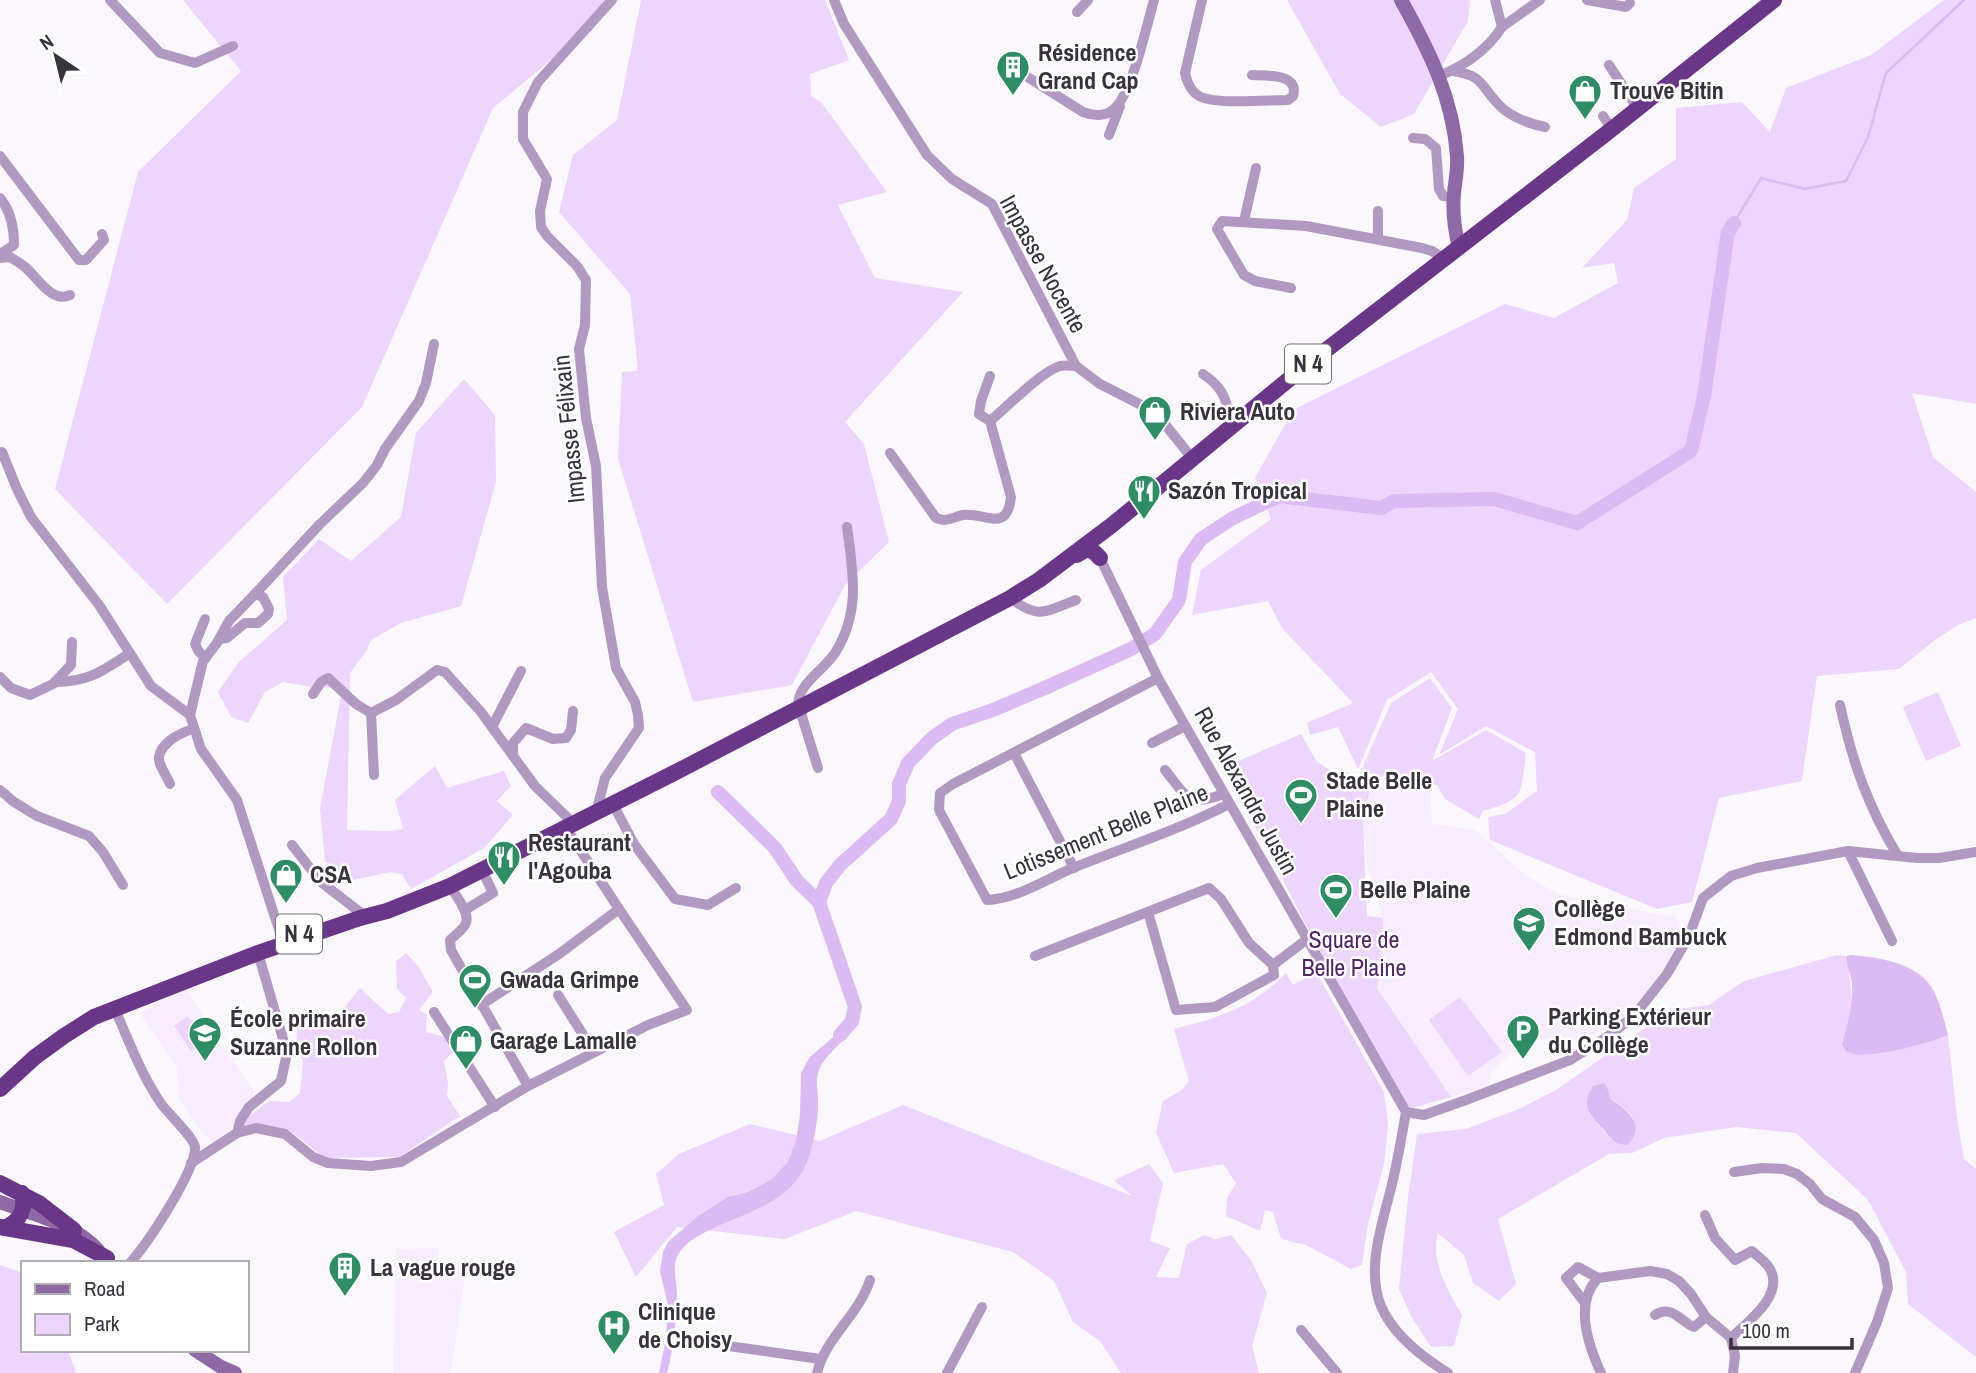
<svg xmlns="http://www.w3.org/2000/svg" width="1976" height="1373" viewBox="0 0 1976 1373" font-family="'Archivo Narrow',sans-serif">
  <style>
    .built { fill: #f7edff }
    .green { fill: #edd5fd; fill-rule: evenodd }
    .water { fill: #dcbaf3 }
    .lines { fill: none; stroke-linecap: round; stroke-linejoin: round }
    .stream { stroke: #dcbaf3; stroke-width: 2.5 }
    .river { stroke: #dcbaf3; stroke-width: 14 }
    .minor { stroke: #b299c2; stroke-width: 10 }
    .secondary { stroke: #8f69a6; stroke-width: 14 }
    .trunk { stroke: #6a3687; stroke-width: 16 }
    .labels { text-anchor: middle; stroke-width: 5; stroke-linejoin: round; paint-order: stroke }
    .shield { fill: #fff; stroke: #737076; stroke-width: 2 }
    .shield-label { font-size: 23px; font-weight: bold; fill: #37323b }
    .poi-label { font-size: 24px; font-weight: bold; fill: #37323b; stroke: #fff; text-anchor: start }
    .street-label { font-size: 24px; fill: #37323b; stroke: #fff }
    .park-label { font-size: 24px; fill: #4f2567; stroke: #fff }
  </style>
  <rect width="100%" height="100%" fill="#fbf8fd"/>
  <g class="built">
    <polygon points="1371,784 1430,786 1432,824 1476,830 1524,874 1558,894 1667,916 1674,913 1687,937 1643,1005 1585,1040 1535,1038 1517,1048 1493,1070 1488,1085 1451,1097 1377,988 1381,969 1383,918 1366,861 1363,822"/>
    <polygon points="185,987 212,1031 253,1090 253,1098 230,1128 214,1143 201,1131 179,1100 177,1068 140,1014"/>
    <polygon points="439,1248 439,1262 467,1263 451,1373 393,1373 396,1249"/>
  </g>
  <g class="green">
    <polygon points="183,0 605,0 600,19 493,108 362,407 167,604 55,489 138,172 241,71"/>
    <polygon points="641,0 825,0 849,60 810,74 811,96 821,102 887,192 838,205 875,278 963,292 845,422 864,444 889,542 845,585 792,685 693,702 618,459 622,372 638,371 630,294 559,212 573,155 617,120"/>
    <polygon points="1287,0 1470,0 1468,21 1414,114 1381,127 1340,94"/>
    <polygon points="1944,0 1976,0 1976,404 1912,393 1933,457 1976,492 1976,618 1958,625 1935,640 1899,669 1817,676 1802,781 1719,798 1692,902 1657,909 1490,840 1488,817 1505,814 1537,791 1535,752 1486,726 1439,755 1458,709 1431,672 1387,700 1358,769 1338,727 1310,735 1307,723 1353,703 1282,628 1268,601 1192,615 1201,570 1271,519 1255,478 1293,410 1505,304 1554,318 1618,283 1614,263 1582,268 1627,220 1634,188 1676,159 1676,108 1742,102 1770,132 1786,88 1871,55"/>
    <polygon points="464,379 495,415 496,482 461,606 401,623 371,640 367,650 350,673 347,830 388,831 403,829 395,800 435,766 447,788 504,771 511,786 497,801 513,815 484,848 411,889 402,874 391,872 348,881 325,861 320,808 343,686 317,688 283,682 265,692 248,723 231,717 218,692 239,662 287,620 283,577 319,539 351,561 401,517 416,433"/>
    <path d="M1430,678L1452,708L1432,761L1486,730L1526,753C1520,795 1526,799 1483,811L1479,819L1445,799L1437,785L1360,773L1391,703Z"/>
    <polygon points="1938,692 1961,746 1926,761 1903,707"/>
    <polygon points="1301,734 1317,762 1335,773 1345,771 1371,784 1363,822 1367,916 1383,918 1381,969 1377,988 1451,1097 1412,1108 1405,1104 1316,944 1230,778 1239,772 1236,762"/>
    <path d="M406,953L418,966L433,992L419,1010L427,1015L426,1032L446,1037L453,1052L444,1061L448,1084L447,1096L460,1116L399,1157L325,1158C287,1130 292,1123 242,1127L243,1121L269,1101L289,1102L300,1093L303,1061L296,1049L297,1027L336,1018L360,988L388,1014L399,1012L406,998L397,989L396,961Z"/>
    <path d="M1837,955L1847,956L1852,999V1012L1845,1034L1852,1054L1895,1050L1948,1035L1957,1118L1964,1159L1976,1169V1357L1908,1304L1906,1272L1868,1200L1796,1133L1736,1127L1664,1138L1632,1153L1609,1154L1498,1219L1516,1284L1499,1301L1473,1283L1464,1255L1438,1233C1430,1262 1448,1291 1462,1315L1454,1346L1431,1347L1412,1318L1399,1289L1408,1197L1417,1134L1466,1129L1519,1109L1556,1090L1671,1010L1709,1005L1744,981ZM1607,1087L1611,1100C1622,1106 1634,1113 1635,1126L1611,1139L1589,1114Z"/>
    <path d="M1316,972L1384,1092L1388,1125L1384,1164L1368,1224L1362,1265L1351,1269L1306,1245L1281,1239L1273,1212L1265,1210L1260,1231L1226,1216L1227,1198L1236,1183L1223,1164L1174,1173L1156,1133L1163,1101L1182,1090L1189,1081L1174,1029C1221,1017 1252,1008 1286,973L1293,985Z"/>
    <polygon points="1460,997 1502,1052 1468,1076 1429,1020"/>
    <polygon points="188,1016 206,1041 191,1051 174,1026"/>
    <polygon points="903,1105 1132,1196 1114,1180 1149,1164 1163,1183 1150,1241 1170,1248 1156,1277 1179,1278 1187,1244 1204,1235 1215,1239 1231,1235 1251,1260 1267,1293 1252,1346 1259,1373 1121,1373 1100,1341 1073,1322 1054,1281 1013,1252 856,1211 785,1239 677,1227 636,1277 614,1232 664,1205 656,1174 679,1154 750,1124 820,1141"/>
    <polygon points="0,1265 23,1273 23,1350 68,1350 76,1373 0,1373"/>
  </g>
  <g class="water">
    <path d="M1851,955C1878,957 1917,963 1932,988C1940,1001 1944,1020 1948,1035C1930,1043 1867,1060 1850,1053C1846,1052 1845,1049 1842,1045C1847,1024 1854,1006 1852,984C1851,974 1846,966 1847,956Z"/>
    <path d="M852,1021C848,1044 824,1052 818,1073C815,1084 819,1094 818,1105C818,1123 813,1145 807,1162C786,1219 696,1218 677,1257C672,1268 677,1282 677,1294C676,1320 674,1348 667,1373H659L666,1338L668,1305L660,1271L663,1252L668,1242L697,1217L728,1197L746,1193L771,1180L788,1162L796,1141L800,1115L801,1073L810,1057Z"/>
    <path d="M1604,1083L1607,1087L1611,1100C1629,1110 1647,1127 1627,1145C1615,1144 1611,1139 1604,1130C1590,1115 1580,1107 1593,1086Z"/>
  </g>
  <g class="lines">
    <polyline class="stream" points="1734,223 1761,178 1805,189 1846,181 1868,137 1886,73 1964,0"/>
    <g class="river">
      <polyline points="718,792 775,848 797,881 819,902"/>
      <polyline points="840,1035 852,1021 855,1007 819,902 826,883 840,865 891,819 899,801 899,784 908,763 932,738 952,724 993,710 1047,687 1131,649 1155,634 1179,600 1185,562 1201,539 1233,518 1279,496 1381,508 1394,501 1494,499 1577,523 1691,451 1704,396 1728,232 1734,223"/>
    </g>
    <g class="minor">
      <polyline points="110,0 160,53 195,63 233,46"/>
      <polyline points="834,0 844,24 927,155 952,179 992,204 1076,366 1100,384 1155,412 1192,458"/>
      <path d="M1202,0L1185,73C1187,82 1190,91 1199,96C1215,105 1268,100 1288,100L1293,96C1299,73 1267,76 1252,75"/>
      <polyline points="1587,0 1626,7 1630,3"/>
      <polyline points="1077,12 1088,0"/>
      <polyline points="1502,27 1540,0"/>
      <polyline points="1609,65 1638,109"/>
      <path d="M1010,66L1083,112C1095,116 1105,117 1114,109C1132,94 1147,24 1154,0"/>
      <path d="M1452,71C1484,75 1480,86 1500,106C1511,117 1530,124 1545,127"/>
      <path d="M1439,76C1464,66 1487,50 1502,27L1495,0"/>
      <polyline points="1603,116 1612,129"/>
      <polyline points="1109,135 1120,106"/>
      <polyline points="1413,138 1425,139 1436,148 1439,189 1443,196 1453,197"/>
      <polyline points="0,156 79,260 86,260 104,240 102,234"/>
      <path d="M0,198C11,211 14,228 14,245L0,254"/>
      <polyline points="1378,211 1378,239"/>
      <polyline points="1244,221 1256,168"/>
      <path d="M0,258L10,257C15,260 20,263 25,267C37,277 52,304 70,295"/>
      <polyline points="1291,288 1255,281 1244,275 1217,229 1222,221 1306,226 1422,248 1432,251 1444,259"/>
      <path d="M1203,374C1219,385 1227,396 1228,415L1236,422"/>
      <path d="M990,376L981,401L979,414L990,421C1006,408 1042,371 1060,366C1065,365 1071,366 1076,366"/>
      <polyline points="2,452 17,489 31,517 99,605 151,686 190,715 201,749 237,800 282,939"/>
      <path d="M890,453L936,518C947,523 952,517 963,515C985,512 1007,534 1011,497L990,421"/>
      <path d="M1100,558L1158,678L1406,1112C1402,1135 1398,1158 1393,1180C1384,1219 1365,1267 1381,1306C1393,1335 1422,1357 1448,1373"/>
      <polyline points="255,594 320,524 363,483 377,465 385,449 419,401 426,383 434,344"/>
      <path d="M1010,598C1040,620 1044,612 1076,600"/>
      <polyline points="205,619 195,644 199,652 206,658"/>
      <polyline points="0,677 11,688 30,695 53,684 71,665 72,642"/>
      <path d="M1158,678L953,784L940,793L939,810L987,900C1017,899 1046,879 1073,868C1125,847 1179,830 1229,804"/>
      <path d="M55,682C88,682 103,671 130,653"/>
      <polyline points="313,694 321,682 328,678 356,704 371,713"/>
      <path d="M798,704C799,683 824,670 835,653C861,612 853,572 847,527"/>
      <path d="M1840,705C1852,761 1868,807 1898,856"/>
      <polyline points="799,707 818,768"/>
      <polyline points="371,713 396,700 437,670 445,672 481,712 535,786 571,821"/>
      <polyline points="371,713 374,775"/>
      <polyline points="190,715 203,661 217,643 219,639 229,621 255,594 263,597 269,609 268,614 258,623 245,623 227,638 219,639"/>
      <polyline points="492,727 521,671"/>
      <polyline points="1152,743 1185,726"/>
      <polyline points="1014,753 1074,868"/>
      <polyline points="513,756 513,743 526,728 553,739 566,738 571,730 573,711"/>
      <path d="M1165,770C1186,796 1188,808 1223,794"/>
      <path d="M170,784C167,776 158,765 159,757C161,742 182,732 194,729"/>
      <polyline points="0,790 14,802 37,816 89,836 103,852 123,885"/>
      <polyline points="613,804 634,844 675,899 708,905 736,888"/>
      <polyline points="597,809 605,778 639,728 638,715 635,702 616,668 602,587 596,466 586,418 579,349 585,325 586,280 577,266 547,236 541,227 540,211 547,179 523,139 523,112 538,82 612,0"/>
      <polyline points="292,845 321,882 361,913"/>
      <polyline points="1848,851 1892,941"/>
      <path d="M450,886C455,895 470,912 466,923C464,929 454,936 450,940L451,950L528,1086"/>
      <polyline points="465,910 493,893 482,870"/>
      <polyline points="1035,956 1209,888 1221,899 1249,943 1273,965 1274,975 1215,1007 1176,1010 1148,912"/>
      <polyline points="1273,965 1306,940"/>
      <polyline points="558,995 594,1052"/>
      <polyline points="481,1005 559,954 619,909 566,828"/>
      <path d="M115,1009C129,1042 142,1076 162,1105C169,1114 194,1138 195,1147C196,1171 147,1244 130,1263"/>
      <polyline points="434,1012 495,1107"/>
      <polyline points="1406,1112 1424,1115 1466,1100 1570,1060 1607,1037 1634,1016 1667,974 1689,936 1703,898 1731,876 1757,868 1848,851 1917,858 1939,858 1976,852"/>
      <polyline points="237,1133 240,1121 249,1107 281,1081 287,1053 258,953"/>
      <polyline points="191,1163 237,1133 256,1128 285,1134 313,1157 328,1163 371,1166 401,1162 528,1086 648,1025 687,1010 619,909"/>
      <polyline points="1734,1172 1762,1168 1784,1169 1797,1174 1810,1184 1822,1199 1855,1217 1874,1240 1884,1263 1888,1288 1877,1322 1855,1373"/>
      <path d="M1705,1215L1715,1238L1735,1260L1752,1251C1758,1257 1768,1263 1771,1271C1783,1297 1746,1323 1731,1338"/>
      <path d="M1598,1278C1574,1303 1588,1345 1601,1373"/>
      <polyline points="1585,1303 1566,1278 1578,1267 1598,1278 1650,1271 1667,1274 1679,1281 1691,1294 1706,1317 1731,1338 1735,1356 1733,1373"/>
      <path d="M1655,1315C1671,1304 1680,1321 1694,1327L1706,1317"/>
      <polyline points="1301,1330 1337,1373"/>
      <polyline points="700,1342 820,1359"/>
      <path d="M817,1373C825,1338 859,1315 870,1280"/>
      <polyline points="947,1373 982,1307"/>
    </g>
    <g class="secondary">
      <path d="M1401,0C1429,50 1453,98 1457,156C1458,169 1455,182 1454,194C1452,212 1455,231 1459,248"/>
      <path d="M0,1202C34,1215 72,1222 98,1250"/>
      <polyline points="195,1350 221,1367 235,1373"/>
    </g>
    <g class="trunk">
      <polyline points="1077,555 1087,549 1094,552 1100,558"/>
      <polyline points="0,1089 35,1057 64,1036 94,1017 258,953 360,918 387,911 450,886 676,772 1010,598 1039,580 1112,525 1299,371 1612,129 1774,0"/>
      <polyline points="0,1183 39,1203 74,1230"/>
      <polyline points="0,1227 73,1240 107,1258"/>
      <path d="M6,1227C20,1221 26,1209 22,1193"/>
    </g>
  </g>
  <defs>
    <symbol id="building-pin" viewBox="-11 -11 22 30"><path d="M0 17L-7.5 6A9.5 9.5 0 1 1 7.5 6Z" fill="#2e8d65" stroke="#fff"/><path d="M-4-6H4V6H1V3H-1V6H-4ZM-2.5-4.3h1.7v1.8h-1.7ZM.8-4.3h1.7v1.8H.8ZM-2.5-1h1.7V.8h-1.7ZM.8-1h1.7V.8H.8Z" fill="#fff"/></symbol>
    <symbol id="shop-pin" viewBox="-11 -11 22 30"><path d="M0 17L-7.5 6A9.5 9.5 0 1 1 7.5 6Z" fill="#2e8d65" stroke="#fff"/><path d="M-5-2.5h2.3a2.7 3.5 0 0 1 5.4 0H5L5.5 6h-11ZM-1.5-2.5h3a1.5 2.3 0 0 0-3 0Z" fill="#fff"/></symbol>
    <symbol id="restaurant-pin" viewBox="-11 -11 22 30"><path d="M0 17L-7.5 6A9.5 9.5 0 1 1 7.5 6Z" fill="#2e8d65" stroke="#fff"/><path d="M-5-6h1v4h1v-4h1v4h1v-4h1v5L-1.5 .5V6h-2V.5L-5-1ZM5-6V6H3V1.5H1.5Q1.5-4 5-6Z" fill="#fff"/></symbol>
    <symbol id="stadium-pin" viewBox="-11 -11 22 30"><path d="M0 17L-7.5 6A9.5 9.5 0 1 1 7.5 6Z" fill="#2e8d65" stroke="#fff"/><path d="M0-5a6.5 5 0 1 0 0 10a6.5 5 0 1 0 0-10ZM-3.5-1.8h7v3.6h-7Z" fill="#fff"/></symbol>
    <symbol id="school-pin" viewBox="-11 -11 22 30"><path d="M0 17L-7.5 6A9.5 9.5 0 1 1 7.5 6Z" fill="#2e8d65" stroke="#fff"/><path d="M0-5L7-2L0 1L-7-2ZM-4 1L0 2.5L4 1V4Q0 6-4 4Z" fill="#fff"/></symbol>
    <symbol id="parking-pin" viewBox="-11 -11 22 30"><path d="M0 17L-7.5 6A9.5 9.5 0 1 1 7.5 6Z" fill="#2e8d65" stroke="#fff"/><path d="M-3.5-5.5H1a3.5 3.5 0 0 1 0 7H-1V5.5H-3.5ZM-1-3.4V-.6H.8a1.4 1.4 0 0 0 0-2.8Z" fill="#fff"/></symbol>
    <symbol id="hospital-pin" viewBox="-11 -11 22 30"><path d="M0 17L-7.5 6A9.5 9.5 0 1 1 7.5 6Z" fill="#2e8d65" stroke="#fff"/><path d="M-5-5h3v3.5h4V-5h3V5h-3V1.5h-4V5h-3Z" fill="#fff"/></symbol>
  </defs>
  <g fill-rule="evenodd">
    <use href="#building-pin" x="994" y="48" width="38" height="52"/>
    <use href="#shop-pin" x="1566" y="72" width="38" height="52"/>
    <use href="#shop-pin" x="1136" y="393" width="38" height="52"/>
    <use href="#restaurant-pin" x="1125" y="472" width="38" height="52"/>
    <use href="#stadium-pin" x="1282" y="776" width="38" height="52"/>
    <use href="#restaurant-pin" x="485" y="838" width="38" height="52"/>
    <use href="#shop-pin" x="267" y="856" width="38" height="52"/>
    <use href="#stadium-pin" x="1317" y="871" width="38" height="52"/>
    <use href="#school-pin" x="1510" y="904" width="38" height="52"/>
    <use href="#stadium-pin" x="456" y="961" width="38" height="52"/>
    <use href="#parking-pin" x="1504" y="1012" width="38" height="52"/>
    <use href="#school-pin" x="186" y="1014" width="38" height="52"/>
    <use href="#shop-pin" x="447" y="1022" width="38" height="52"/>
    <use href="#building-pin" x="326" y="1249" width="38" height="52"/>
    <use href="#hospital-pin" x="595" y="1307" width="38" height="52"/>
  </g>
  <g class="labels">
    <g class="shield">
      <rect x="1285" y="344.5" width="46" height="39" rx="5"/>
      <rect x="276" y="914.5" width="46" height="39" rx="5"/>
    </g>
    <g class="shield-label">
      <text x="1308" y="372">N 4</text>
      <text x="299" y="942">N 4</text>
    </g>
    <g class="poi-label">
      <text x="1038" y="61">Résidence<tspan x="1038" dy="28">Grand Cap</tspan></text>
      <text x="1610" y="99">Trouve Bitin</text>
      <text x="1180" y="420">Riviera Auto</text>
      <text x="1168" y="499">Sazón Tropical</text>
      <text x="1326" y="789">Stade Belle<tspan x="1326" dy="28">Plaine</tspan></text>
      <text x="528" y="851">Restaurant<tspan x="528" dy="28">l'Agouba</tspan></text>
      <text x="310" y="883">CSA</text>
      <text x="1360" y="898">Belle Plaine</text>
      <text x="1554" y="917">Collège<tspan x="1554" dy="28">Edmond Bambuck</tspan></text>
      <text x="500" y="988">Gwada Grimpe</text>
      <text x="1548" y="1025">Parking Extérieur<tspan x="1548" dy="28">du Collège</tspan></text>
      <text x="230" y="1027">École primaire<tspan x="230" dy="28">Suzanne Rollon</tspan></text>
      <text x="490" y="1049">Garage Lamalle</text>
      <text x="370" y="1276">La vague rouge</text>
      <text x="638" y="1320">Clinique<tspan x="638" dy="28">de Choisy</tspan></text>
    </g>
    <g class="street-label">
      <text transform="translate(1043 264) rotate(61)" y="8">Impasse Nocente</text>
      <text transform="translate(569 429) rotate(-96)" y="8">Impasse Félixain</text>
      <text transform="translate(1246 791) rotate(61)" y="8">Rue Alexandre Justin</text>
      <text transform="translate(1106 832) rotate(-22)" y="8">Lotissement Belle Plaine</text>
    </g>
    <g class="park-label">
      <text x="1354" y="948">Square de<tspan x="1354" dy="28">Belle Plaine</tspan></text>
    </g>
  </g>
  <rect x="21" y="1261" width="228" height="91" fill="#ffffff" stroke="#afadb1" stroke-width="2"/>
  <rect x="35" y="1284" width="35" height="10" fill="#8f69a6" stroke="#afadb1" stroke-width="2"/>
  <text x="84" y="1296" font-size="21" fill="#37323b">Road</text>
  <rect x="35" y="1314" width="35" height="21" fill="#edd5fd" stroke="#afadb1" stroke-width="2"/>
  <text x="84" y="1331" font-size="21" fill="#37323b">Park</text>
  <g transform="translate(56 56) rotate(325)" stroke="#ffffff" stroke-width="5" paint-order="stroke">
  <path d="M0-5L12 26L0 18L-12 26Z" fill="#37323b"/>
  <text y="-10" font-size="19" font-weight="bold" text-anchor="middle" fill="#37323b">N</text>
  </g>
  <path d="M1731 1338v10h121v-10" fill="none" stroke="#37323b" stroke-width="3.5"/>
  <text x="1742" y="1338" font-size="21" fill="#37323b" stroke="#ffffff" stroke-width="5" paint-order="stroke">100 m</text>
</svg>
